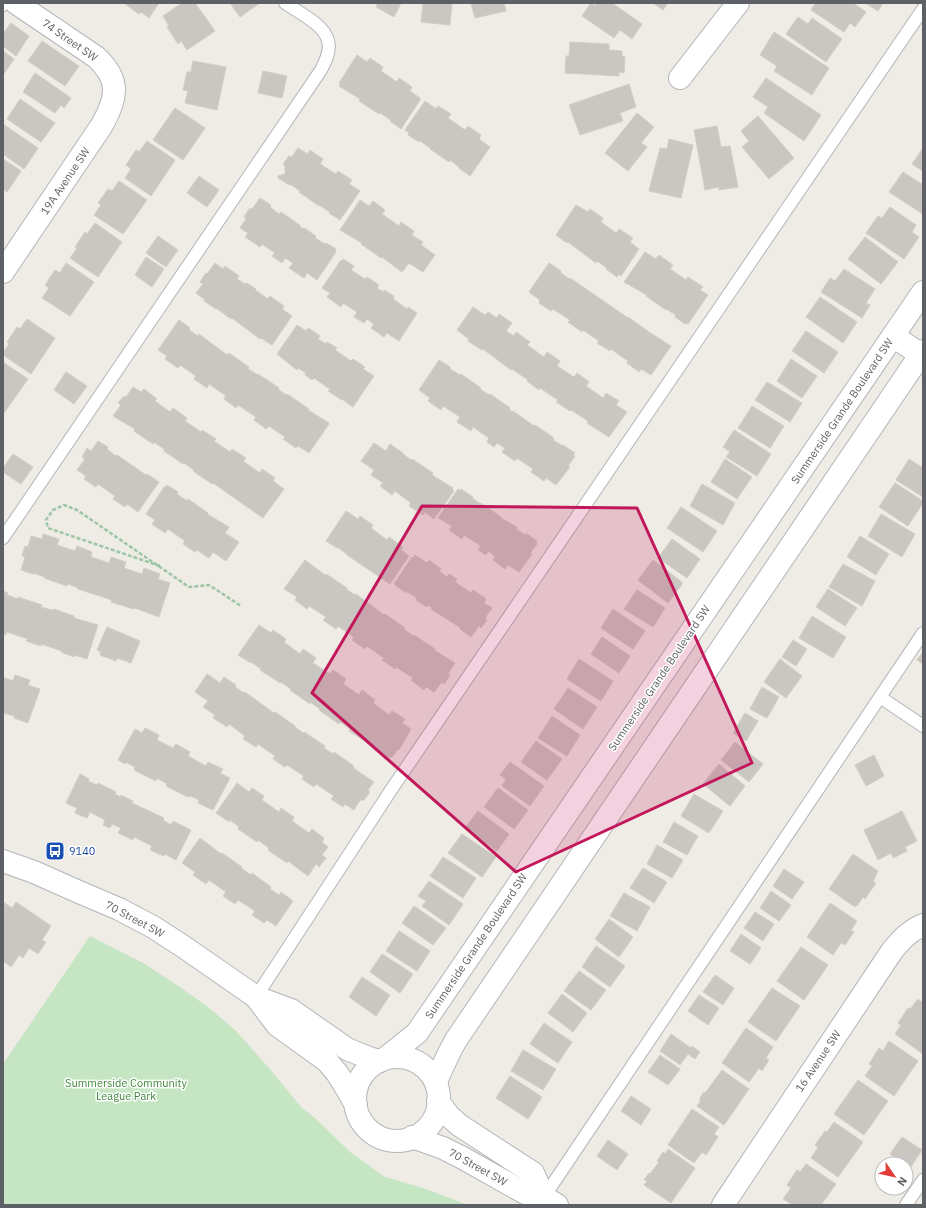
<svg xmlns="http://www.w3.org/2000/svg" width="926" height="1208" viewBox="0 0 926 1208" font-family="'IBM Plex Sans',sans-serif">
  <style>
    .green { fill: #c5e5c3 }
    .building { fill: #cac7c2; stroke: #d3cdc4 }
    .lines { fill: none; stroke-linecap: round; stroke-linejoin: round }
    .service-casing { stroke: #b2b6b9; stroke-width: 14 }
    .minor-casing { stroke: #b2b6b9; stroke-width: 24 }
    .tertiary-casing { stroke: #b2b6b9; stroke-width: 24 }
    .path { stroke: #9dc6a6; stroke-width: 2.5; stroke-dasharray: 4 2; stroke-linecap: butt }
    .service { stroke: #fff; stroke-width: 12 }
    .minor { stroke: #fff; stroke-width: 22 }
    .tertiary { stroke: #fff; stroke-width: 22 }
    .marked { fill: #c2185b; fill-opacity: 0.2; stroke: #c2185b; stroke-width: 3; stroke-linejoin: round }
    .labels { text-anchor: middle; stroke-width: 3; stroke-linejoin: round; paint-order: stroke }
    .street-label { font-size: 11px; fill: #5d6165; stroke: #fff }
    .transit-label { font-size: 11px; fill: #164399; stroke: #fff; text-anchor: start }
    .park-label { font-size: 11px; fill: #3c863b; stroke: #fff }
  </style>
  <rect width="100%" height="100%" fill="#eeece5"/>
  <polygon class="green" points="90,936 143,963 177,985 212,1010 237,1032 269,1068 301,1107 316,1119 350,1152 385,1177 423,1188 468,1205 3,1205 3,1064"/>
  <g class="building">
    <polygon points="124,3 159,3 149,18 141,12 139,14"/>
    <polygon points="182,3 195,3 215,31 187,50 181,41 178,44 167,27 169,26 163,16"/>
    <polygon points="230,3 260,3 240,17"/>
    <polygon points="378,3 401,3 394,17 376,7"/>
    <polygon points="423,3 452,3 450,25 421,22"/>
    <polygon points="471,3 504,3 506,11 475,18"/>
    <polygon points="591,3 595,6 597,3 612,3 642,24 632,39 620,30 614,38 582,16"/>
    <polygon points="653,3 668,3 663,10"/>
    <polygon points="813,3 853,3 866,12 855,27 850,23 844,32 811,10 815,4"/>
    <polygon points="865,3 883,3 878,11"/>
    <polygon points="798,17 808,24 812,18 842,39 826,62 786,34"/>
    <polygon points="11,23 29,36 16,56 3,46 3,34"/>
    <polygon points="774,32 829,68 812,95 774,71 777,66 760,55"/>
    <polygon points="42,41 79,66 65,86 28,61"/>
    <polygon points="570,42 609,44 609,50 622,51 622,56 625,57 624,73 619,72 619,76 565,73 566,56 569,56"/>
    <polygon points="3,51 14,59 3,75"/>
    <polygon points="357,55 367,62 370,58 383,67 381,71 397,82 399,78 412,87 410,91 420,98 420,100 401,129 390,121 391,120 380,113 379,114 359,101 360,99 339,86 340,84 339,83"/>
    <polygon points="193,61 226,67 217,110 185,103 188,91 183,90 187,72 191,72"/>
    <polygon points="263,71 287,76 282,98 258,93"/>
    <polygon points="35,73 71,98 64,108 61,105 55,113 23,92"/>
    <polygon points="766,78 821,115 804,141 764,113 768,107 753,97"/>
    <polygon points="629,84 636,107 620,113 623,121 580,135 569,105"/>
    <polygon points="20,99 55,123 41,142 7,119"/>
    <polygon points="425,101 436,109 438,106 451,114 448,118 465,130 468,126 481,135 479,139 490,147 470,176 459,168 459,167 450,160 449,162 430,149 430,148 419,140 419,142 408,135 409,133 405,130"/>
    <polygon points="175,108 205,128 183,160 153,140"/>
    <polygon points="637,113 654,127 641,143 647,147 628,171 605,153"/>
    <polygon points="758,116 794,158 769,179 742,147 749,141 741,131"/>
    <polygon points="3,124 38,148 24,169 3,154"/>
    <polygon points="717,126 721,147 730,146 738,187 719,190 719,187 705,190 694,130"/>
    <polygon points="669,139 693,145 681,198 649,191 660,148 667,149"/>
    <polygon points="147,141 175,160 151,196 125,178 131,169 126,165 136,150 139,152"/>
    <polygon points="298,148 308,154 310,150 323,159 320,164 336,174 338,171 352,180 349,184 360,191 340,220 329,213 330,212 319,205 319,206 299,192 300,191 290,184 289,185 278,178 278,176 285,174 285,166 283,164 289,156 292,157"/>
    <polygon points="923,148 923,171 912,164"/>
    <polygon points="3,159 21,171 7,192 3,189"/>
    <polygon points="903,172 923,185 923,214 889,192"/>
    <polygon points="199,176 219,190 207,207 187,193"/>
    <polygon points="119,181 147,200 123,234 94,215 101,205 98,203 108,189 112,191"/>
    <polygon points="260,198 271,205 270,207 279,214 281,212 301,226 300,227 303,229 304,228 316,236 315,238 325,244 326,243 336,249 335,251 336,252 317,280 307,273 304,278 289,268 293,263 285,258 282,263 272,256 275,253 262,244 260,247 245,237 248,233 240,228 246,219 244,217 250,208 252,209"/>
    <polygon points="360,200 369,206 373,201 385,210 382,214 399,226 401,222 414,231 412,235 423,242 421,245 435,255 423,272 409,263 402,272 382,257 381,258 361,244 362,243 340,230"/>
    <polygon points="576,205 588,212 590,209 603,218 601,222 616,233 619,229 633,238 630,242 639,249 621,276 619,274 617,277 606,269 607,268 597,261 596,263 568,242 567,243 556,235"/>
    <polygon points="890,207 916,225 912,232 919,237 904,259 866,233 878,216 882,218"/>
    <polygon points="95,223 122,242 98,277 70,258 77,248 75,247 85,232 87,234"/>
    <polygon points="158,236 178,250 166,267 146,253"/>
    <polygon points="865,237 898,262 881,284 848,259"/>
    <polygon points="645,252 656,259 659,255 673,265 670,269 686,280 688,277 703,287 700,290 708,295 688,324 686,323 685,324 675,317 676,315 666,309 666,310 646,296 647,295 624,282"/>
    <polygon points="146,257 164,269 152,287 135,275"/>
    <polygon points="343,259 354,266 351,270 365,279 367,277 379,285 377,288 383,292 384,290 394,296 393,299 407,309 408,307 417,313 399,341 387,333 384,337 371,328 374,324 367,319 364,323 354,317 357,312 343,303 341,307 327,297 330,293 322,288 341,260 342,261"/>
    <polygon points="66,263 94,282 70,316 42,298 49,288 45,285 55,270 60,273"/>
    <polygon points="215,263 223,269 225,266 239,276 237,279 245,284 247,283 256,289 255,290 268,299 270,296 284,306 282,309 292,316 272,345 261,338 260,339 232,318 231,319 216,308 216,309 204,301 205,300 196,293 203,284 200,282 206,273 207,274"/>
    <polygon points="549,263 561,271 560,272 569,279 570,278 628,318 628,317 649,332 671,346 651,375 641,369 639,372 627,363 628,361 611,349 610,351 597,343 599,341 583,330 582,332 568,322 570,320 553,309 551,311 539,303 540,300 529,292"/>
    <polygon points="844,269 875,289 866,303 870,305 862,318 821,292 830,278 835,281"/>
    <polygon points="820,297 857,322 843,343 806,317"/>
    <polygon points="473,307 485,315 488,312 497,318 499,314 512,323 506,331 514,336 516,332 530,342 527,345 544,357 547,352 560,361 557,366 574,377 577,373 589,382 586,386 603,398 606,393 619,401 616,405 627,412 609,437 587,423 588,421 571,410 570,411 556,402 558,400 540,388 539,390 527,381 528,380 512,369 511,370 483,349 482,350 468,341 469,339 457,330"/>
    <polygon points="27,319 55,338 31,374 3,355 3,352 9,344 7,342 17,327 20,329"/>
    <polygon points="179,320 190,328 189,330 198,336 199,334 227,355 229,353 249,367 248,369 258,375 258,374 279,388 278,389 286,395 287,394 309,409 308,410 329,423 328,423 329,424 309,453 298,446 296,448 283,439 285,437 269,426 266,429 254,420 256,417 238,405 236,408 224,399 226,396 209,384 207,388 194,379 196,376 180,365 178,368 165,359 167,356 158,350"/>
    <polygon points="297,325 306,331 308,328 320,336 318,339 326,344 327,342 337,348 335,350 351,361 353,359 365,367 363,369 374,376 353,407 342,399 342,400 328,391 330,389 314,378 312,380 305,375 306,373 298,368 297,370 277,354"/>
    <polygon points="806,331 838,352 824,373 792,351"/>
    <polygon points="791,359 817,376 802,398 777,381"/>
    <polygon points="439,360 450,367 450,369 460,375 461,374 481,388 480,389 489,395 490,394 510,408 509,410 513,412 513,411 534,426 535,425 554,438 553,440 563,446 563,445 575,453 573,455 575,456 568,466 570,467 556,485 546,478 544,481 531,472 533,469 517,458 515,461 502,452 505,448 497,443 494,447 487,442 489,438 473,427 471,431 457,422 460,417 443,406 441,410 428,401 430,398 419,390"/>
    <polygon points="3,362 28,379 4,413 3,413"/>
    <polygon points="66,372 87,386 74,404 54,390"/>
    <polygon points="767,382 802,403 790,422 755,400"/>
    <polygon points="133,387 141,392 144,389 157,399 155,401 170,412 173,408 187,418 185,421 201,432 202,430 216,439 214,441 230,452 232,449 246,458 243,461 260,473 262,469 275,478 273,481 284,489 263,518 213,483 212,484 193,471 194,470 184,463 183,464 164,451 164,449 154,442 153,444 134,431 135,429 113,416 121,405 118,403 124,396 126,397"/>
    <polygon points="752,406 784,426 770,448 738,428"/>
    <polygon points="734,430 771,454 757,476 726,457 730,452 723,447"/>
    <polygon points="98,441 108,447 107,449 116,456 117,455 146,475 147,474 159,482 138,512 127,504 125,507 113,499 115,496 98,484 96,487 84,479 86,476 77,470 85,459 82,457 87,448 91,451"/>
    <polygon points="374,443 386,451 390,444 403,453 403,454 411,460 412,459 433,473 432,475 453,488 452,489 454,491 434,519 425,512 423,515 409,506 411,503 395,491 392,495 380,486 383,483 371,475 374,470 361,461"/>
    <polygon points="13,454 33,467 21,484 3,472 3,468"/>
    <polygon points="725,459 752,477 737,499 711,482"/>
    <polygon points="909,459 923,468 923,497 896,480"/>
    <polygon points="895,483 923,501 923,503 908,526 879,507"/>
    <polygon points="702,484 735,503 723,525 690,506"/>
    <polygon points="167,485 178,492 177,494 187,501 188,499 208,513 207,514 229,527 225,533 239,542 226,561 213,552 209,558 197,550 195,552 183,544 185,541 168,529 165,533 152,524 155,520 146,514 165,486 166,487"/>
    <polygon points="458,489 460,490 461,489 473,497 472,498 481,504 481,503 501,517 501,518 517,527 516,529 525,535 526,533 537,541 536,543 537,544 530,553 532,554 519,572 508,565 505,569 493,560 495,556 488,551 486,555 478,550 481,546 464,535 462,539 449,530 452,526 438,518"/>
    <polygon points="681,507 717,531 703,552 667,528"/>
    <polygon points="346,511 358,519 360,516 373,525 371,528 387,540 389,537 403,547 401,550 409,556 390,584 347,555 347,554 337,547 337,548 326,541"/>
    <polygon points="881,514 915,534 902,557 868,536"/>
    <polygon points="43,534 59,539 57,545 75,551 77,546 92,552 91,557 109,563 111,557 126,562 124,568 142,574 144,568 160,574 158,579 170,583 159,617 135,608 134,609 111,602 112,600 78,589 78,588 68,584 67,586 44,578 45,577 33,573 33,574 21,570 25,557 22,556 25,546 28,547 31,536 42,539"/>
    <polygon points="860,536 889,554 876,575 847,557"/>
    <polygon points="672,539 700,559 687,578 658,558"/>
    <polygon points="415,555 427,563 429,560 441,569 439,571 447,577 449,574 457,579 455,582 471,593 473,590 485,598 486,599 484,603 492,608 485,618 487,620 481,628 479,626 471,637 460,629 461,628 431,609 432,608 428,605 427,607 416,600 417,598 406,591 406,593 394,584 412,557 413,558"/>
    <polygon points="305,560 325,575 326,574 347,588 346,589 355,595 356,594 384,615 385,614 405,628 404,629 413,636 414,635 435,649 434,650 455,663 448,674 450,675 444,684 442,682 434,692 426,687 424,690 411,680 413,678 396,667 395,669 382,660 384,658 367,646 365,649 352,640 354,637 338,626 336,629 323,620 326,617 309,606 307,609 295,600 297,597 284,589"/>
    <polygon points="653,560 683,583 668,603 638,580"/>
    <polygon points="843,564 875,581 862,606 829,587"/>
    <polygon points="828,589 857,608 845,626 816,607"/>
    <polygon points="637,590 665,608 653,627 624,609"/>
    <polygon points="3,591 8,593 7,595 18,599 18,597 42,605 41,607 52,610 54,609 74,616 74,618 98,625 87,659 75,655 74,657 61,652 62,651 41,644 41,646 26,641 28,639 7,632 6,635 3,634"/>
    <polygon points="613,609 645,631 633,649 601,628"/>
    <polygon points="812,616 846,637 833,658 799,638"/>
    <polygon points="259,625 271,633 273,630 286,639 284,642 300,654 303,649 316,658 313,663 330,674 333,670 346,679 343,684 359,695 362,690 375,700 373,703 389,715 392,711 405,719 402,723 411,729 399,750 398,749 392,757 391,757 389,758 378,750 378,749 349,731 350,729 340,722 339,724 319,710 320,709 310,702 310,704 290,690 291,689 281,682 280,683 260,670 261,669 251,662 251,663 238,655"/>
    <polygon points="107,627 140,641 131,663 117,658 116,661 100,655 101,652 97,650"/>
    <polygon points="602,637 630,656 619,673 591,654"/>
    <polygon points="793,640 807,649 796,666 782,657"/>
    <polygon points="923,652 923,664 917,660"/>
    <polygon points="579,659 613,681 601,701 567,679"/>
    <polygon points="780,659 802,676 786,698 764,682"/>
    <polygon points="207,674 220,683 224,677 236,685 235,687 244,693 245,692 274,713 275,712 295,726 295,727 303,733 304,732 325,746 324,748 333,754 334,752 354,766 353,768 374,782 368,790 370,792 363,801 361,799 354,810 345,804 343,807 331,799 334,796 316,784 314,787 302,779 304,776 287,765 285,767 273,759 275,756 258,744 256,747 243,739 245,736 229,724 227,727 213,718 215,715 203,707 208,701 195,692"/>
    <polygon points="15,675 30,680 28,685 40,689 28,723 14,718 15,716 3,713 3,677 13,681"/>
    <polygon points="762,687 779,697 767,718 750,709"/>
    <polygon points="568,688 597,707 583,729 554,709"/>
    <polygon points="745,713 758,721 746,741 733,733"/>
    <polygon points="552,716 580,735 567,756 538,738"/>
    <polygon points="145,728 159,735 157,740 173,748 176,744 190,752 188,756 206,766 208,762 223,769 220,773 230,778 213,810 198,803 199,800 190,796 188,797 166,786 167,784 157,778 156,781 134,770 135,767 125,762 125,764 118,760 135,729 142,733"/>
    <polygon points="536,741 562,759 547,780 521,762"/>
    <polygon points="735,742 763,764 749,782 721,760"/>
    <polygon points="874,755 884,776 866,786 855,765"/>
    <polygon points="510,762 544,786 530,806 502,786 506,779 500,775"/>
    <polygon points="719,764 745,786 730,806 703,784"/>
    <polygon points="80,774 89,779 88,781 97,785 98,783 116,792 115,794 121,797 121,795 133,801 132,803 164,818 163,820 171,825 173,821 191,830 176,860 165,854 164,856 150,850 152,846 134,837 133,840 118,833 121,828 112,824 110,828 103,825 105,820 90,812 87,818 75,813 77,808 66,803"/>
    <polygon points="237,783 249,792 252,788 264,796 262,800 279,812 281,808 294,817 292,821 309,833 312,829 324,838 322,842 328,847 322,855 326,858 319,867 316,864 308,876 288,861 287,863 268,850 269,848 258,840 257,842 238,829 239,827 230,820 229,822 216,813"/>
    <polygon points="498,788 528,810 514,829 484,807"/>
    <polygon points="694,794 723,811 709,833 681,816"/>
    <polygon points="478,811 509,834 497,851 465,828"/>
    <polygon points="902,811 917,841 905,847 907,851 893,858 891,853 878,860 864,830"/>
    <polygon points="674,822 698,836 687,855 663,842"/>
    <polygon points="462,834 496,857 482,877 448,853"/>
    <polygon points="200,838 221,854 222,853 242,867 241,868 251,875 252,873 271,887 270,889 279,895 281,892 293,901 276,926 267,920 264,923 252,915 255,911 238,900 235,904 223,896 226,892 209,880 206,884 193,875 195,872 182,863"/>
    <polygon points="657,845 683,860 672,878 647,864"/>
    <polygon points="853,854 878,871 873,882 876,883 865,899 863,897 857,906 856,905 855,907 829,889"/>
    <polygon points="443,857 476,878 463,898 430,876"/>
    <polygon points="643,868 667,882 654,903 630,888"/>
    <polygon points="784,869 804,882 792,899 773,886"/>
    <polygon points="429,881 463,904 449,925 422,906 426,901 418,896"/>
    <polygon points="771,891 791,905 779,921 760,908"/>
    <polygon points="624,893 650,907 637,931 610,916"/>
    <polygon points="3,902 12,908 16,902 51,926 42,940 46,942 38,954 29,948 23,958 19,955 11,967 3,961"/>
    <polygon points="830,903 857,921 851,930 854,932 845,945 841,943 833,955 807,937"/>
    <polygon points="414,906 446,928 433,945 402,923"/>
    <polygon points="755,912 774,924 763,941 744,928"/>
    <polygon points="609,919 633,937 619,957 595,939"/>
    <polygon points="399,931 430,951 417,971 386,951"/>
    <polygon points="741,934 761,948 750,964 730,951"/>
    <polygon points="596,946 625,966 610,987 582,967"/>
    <polygon points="801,947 828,965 804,1000 777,981"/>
    <polygon points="382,954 413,974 400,993 370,972"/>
    <polygon points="579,971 606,990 591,1010 564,991"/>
    <polygon points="715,975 734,988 723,1005 703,992"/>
    <polygon points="362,977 390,995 376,1016 349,997"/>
    <polygon points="772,988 800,1006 776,1041 748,1022"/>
    <polygon points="562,994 587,1013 573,1032 548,1013"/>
    <polygon points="699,995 719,1008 708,1025 688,1011"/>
    <polygon points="918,999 923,1003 923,1054 895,1034 901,1025 898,1023 908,1008 910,1009"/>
    <polygon points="544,1023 572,1042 558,1063 530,1044"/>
    <polygon points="746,1028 773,1047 766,1058 769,1060 762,1071 759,1068 749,1082 722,1063"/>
    <polygon points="671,1034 691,1048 692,1046 700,1052 695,1059 688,1054 680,1065 660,1051"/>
    <polygon points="889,1041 918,1061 894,1096 865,1076 872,1066 869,1064 879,1048 883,1051"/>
    <polygon points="523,1050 556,1069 543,1090 511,1071"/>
    <polygon points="660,1055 680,1069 668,1085 648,1072"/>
    <polygon points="722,1070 749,1089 724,1125 697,1106 700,1102 700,1098 703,1093 706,1092"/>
    <polygon points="510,1076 542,1097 528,1119 496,1098"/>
    <polygon points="858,1080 888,1101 864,1135 834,1114"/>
    <polygon points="631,1096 651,1109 641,1125 621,1111"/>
    <polygon points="692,1109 719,1127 714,1134 718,1137 706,1155 702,1152 694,1163 668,1145"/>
    <polygon points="834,1122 863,1142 838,1177 811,1158 818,1147 815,1145 825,1131 827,1132"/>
    <polygon points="902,1137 922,1150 910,1168 890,1154"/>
    <polygon points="608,1140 628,1154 617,1170 597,1156"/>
    <polygon points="668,1149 695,1168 671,1203 644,1185 647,1181 644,1180 649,1173 650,1174 659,1162 657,1161 663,1152 665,1154"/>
    <polygon points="806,1164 836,1184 821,1205 793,1205 783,1199 791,1188 787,1185 797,1170 800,1172"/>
  </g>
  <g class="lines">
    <defs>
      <g id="service">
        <polyline points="3,5 4,3"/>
        <path d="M3,538L321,70C325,62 331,51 328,41C325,25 298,12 285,3"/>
        <polyline points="880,697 923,726"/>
        <polyline points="256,997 391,790 923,9"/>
        <polyline points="544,1197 923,633"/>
        <polyline points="906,1205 923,1180"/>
      </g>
      <g id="minor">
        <polyline points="680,78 738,3"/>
        <path d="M3,272L102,125C117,98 121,80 96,57L16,3"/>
        <polyline points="893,336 923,356"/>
        <path d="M723,1205L892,951C901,940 909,931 923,925"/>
      </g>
      <g id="tertiary">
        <polyline points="3,861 34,872 79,892 119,909 153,927 181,945 256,997 291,1010 347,1049 369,1058 380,1061"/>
        <polyline points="256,997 277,1025 327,1061 337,1073 344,1084 356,1105"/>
        <circle cx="397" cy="1099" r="42"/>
        <polyline points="387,1057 417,1033 923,292"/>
        <polyline points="436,1081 450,1051 456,1040 923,351"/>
        <polyline points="438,1101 449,1116 459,1125 533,1173 544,1197"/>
        <polyline points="412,1137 443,1148 461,1157 525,1193 544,1197 557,1205"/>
      </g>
    </defs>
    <use href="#service" class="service-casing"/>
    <use href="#minor" class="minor-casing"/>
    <use href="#tertiary" class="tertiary-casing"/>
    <polyline class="path" points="160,566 48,528 46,520 53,510 64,505 77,510 189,587 209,585 241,606"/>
    <use href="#service" class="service"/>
    <use href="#minor" class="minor"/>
    <use href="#tertiary" class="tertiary"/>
  </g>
  <path class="marked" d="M422,506L637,508L752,763L516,872L312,693Z"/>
  <defs>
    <symbol id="bus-square" viewBox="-11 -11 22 22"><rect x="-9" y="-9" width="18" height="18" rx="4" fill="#1a4fb4" stroke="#fff"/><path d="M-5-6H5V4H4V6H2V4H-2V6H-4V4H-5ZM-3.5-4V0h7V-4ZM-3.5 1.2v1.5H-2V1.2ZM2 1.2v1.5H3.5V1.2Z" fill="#fff"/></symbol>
  </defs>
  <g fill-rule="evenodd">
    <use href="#bus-square" x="44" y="840" width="22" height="22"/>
  </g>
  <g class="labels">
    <g class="street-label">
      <text transform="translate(70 40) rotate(35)" y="4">74 Street SW</text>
      <text transform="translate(65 181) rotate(-56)" y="4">19A Avenue SW</text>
      <text transform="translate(842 411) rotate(-56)" y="4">Summerside Grande Boulevard SW</text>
      <text transform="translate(659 678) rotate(-56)" y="4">Summerside Grande Boulevard SW</text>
      <text transform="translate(135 919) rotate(28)" y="4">70 Street SW</text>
      <text transform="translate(476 946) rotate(-56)" y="4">Summerside Grande Boulevard SW</text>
      <text transform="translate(818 1061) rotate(-56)" y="4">16 Avenue SW</text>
      <text transform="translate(478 1167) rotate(29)" y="4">70 Street SW</text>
    </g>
    <g class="transit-label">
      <text x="69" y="855">9140</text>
    </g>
    <g class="park-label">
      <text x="126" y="1087">Summerside Community<tspan x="126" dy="13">League Park</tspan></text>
    </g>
  </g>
  <rect width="926" height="1208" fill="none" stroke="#5d6165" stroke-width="8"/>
  <g transform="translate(894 1176) rotate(124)"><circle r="19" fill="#ffffff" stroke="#bec0c1"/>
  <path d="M0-3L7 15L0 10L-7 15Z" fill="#e03d3a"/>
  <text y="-6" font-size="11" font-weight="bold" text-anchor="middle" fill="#5d6165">N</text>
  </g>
</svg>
